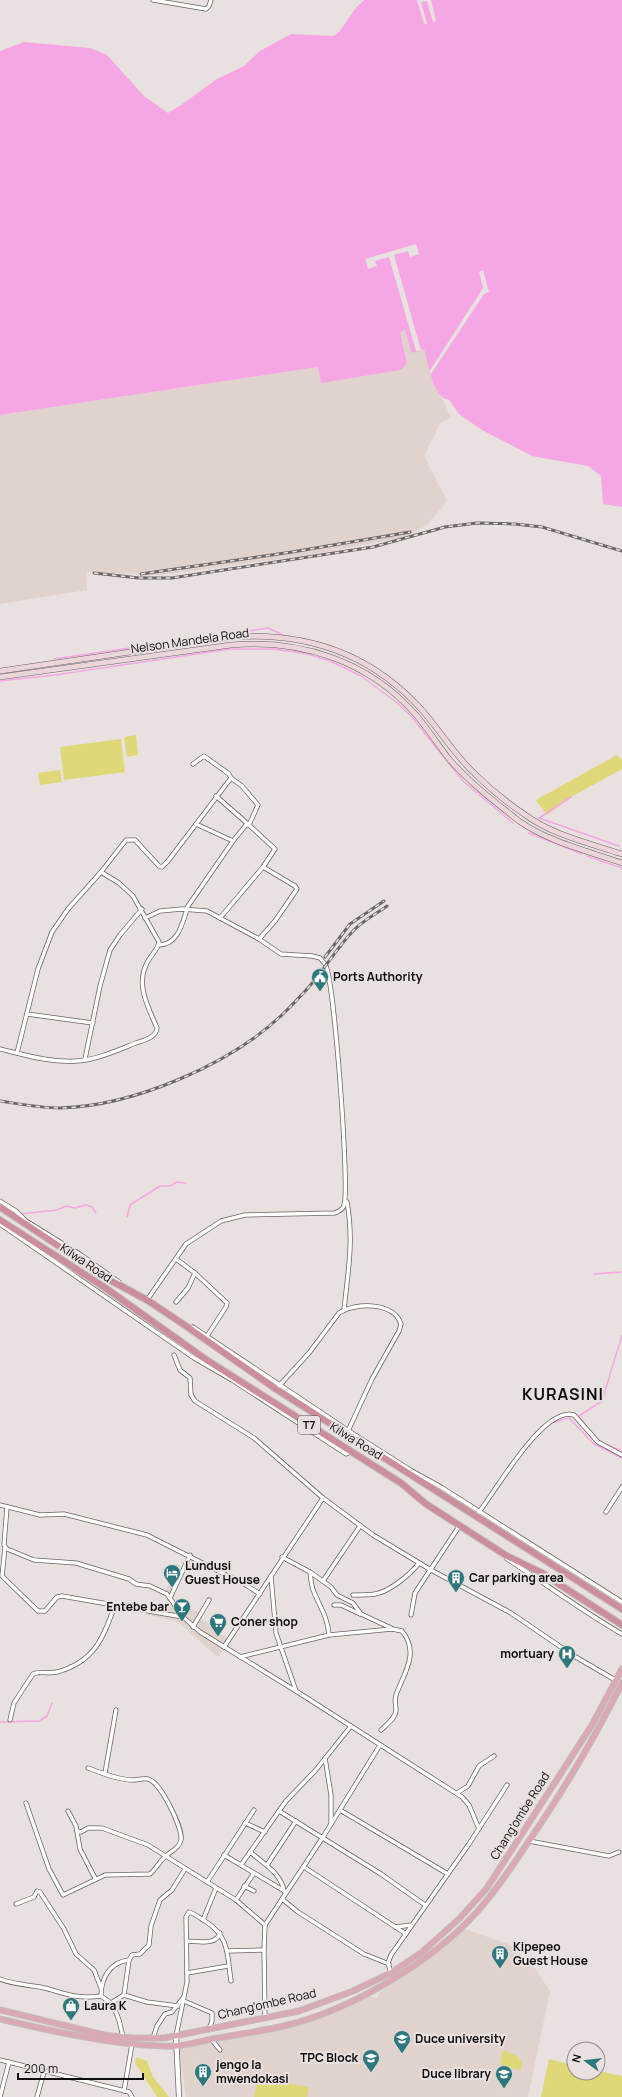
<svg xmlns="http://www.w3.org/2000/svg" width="622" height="2097" viewBox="0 0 622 2097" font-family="Manrope,sans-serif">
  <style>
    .built { fill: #e0d2cd }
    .green { fill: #dfd878 }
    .water { fill: #f7a6e5 }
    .pier { fill: #e8e1df }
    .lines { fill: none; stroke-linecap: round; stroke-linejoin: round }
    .stream { stroke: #f7a6e5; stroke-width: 1.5 }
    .minor-casing { stroke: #696462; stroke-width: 5 }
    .tertiary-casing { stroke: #696462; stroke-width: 6 }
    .secondary-casing { stroke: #696462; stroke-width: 6 }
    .primary-casing { stroke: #c1c0c0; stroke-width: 7 }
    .trunk-casing { stroke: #c1c0c0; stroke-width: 8 }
    .minor { stroke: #fff; stroke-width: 3.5 }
    .tertiary { stroke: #fff; stroke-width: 4.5 }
    .secondary { stroke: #ecd5d9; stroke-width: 5 }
    .primary { stroke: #d9aab3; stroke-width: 5.5 }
    .trunk { stroke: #cc8e9a; stroke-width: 6 }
    .rail-casing { stroke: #6b6766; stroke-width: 3 }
    .rail { stroke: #e8e1df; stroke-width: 1.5; stroke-dasharray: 4.5; stroke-linecap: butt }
    .labels { text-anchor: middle; stroke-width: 4; stroke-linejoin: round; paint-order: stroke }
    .shield { fill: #e8e1df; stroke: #504d4b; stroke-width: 1 }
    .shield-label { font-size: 11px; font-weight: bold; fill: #0f0d0c }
    .street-label { font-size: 12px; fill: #0f0d0c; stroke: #e8e1df }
    .poi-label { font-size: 12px; font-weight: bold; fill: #0f0d0c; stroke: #e8e1df; text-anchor: start }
    .district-label { font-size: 16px; font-weight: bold; letter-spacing: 1px; fill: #0f0d0c; stroke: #e8e1df }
  </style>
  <rect width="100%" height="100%" fill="#e8e1df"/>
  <g class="built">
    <polygon points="405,330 412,352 424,349 432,379 451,417 441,422 424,456 447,501 428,524 407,537 313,554 163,575 86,572 87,590 0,604 0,415 318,367 321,383 407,359 400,332"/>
    <polygon points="169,1582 177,1584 170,1598 177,1608 180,1609 183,1604 202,1614 201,1618 230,1640 218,1657 178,1622 148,1615 146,1613 147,1609 164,1613 167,1597 165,1594"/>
    <polygon points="465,1929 508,1944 532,1964 550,1991 528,2097 186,2097 179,2048 263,2032 368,1996 378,1998 379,1993"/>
  </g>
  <g class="green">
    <polygon points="136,735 138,755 127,757 124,737"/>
    <polygon points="121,739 125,772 64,780 60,747"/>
    <polygon points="617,755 622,760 622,769 571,797 547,815 536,800"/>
    <polygon points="60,770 62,782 40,785 38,773"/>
    <polygon points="503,2050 517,2056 522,2062 521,2070 500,2065"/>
    <polygon points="136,2057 147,2061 153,2077 169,2097 157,2097 135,2063"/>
    <polygon points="549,2059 574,2065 574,2073 598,2073 598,2071 622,2076 622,2097 541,2097"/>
    <polygon points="258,2078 309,2087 307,2097 254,2097"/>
  </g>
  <path class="water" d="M364,0H622V507L603,504L601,476L588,466L532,456L482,430L459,414L449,400C433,398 428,363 424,349L412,353L405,330L400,332L407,362L404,367L400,370L321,383L318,367L0,415V51L24,42L90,48L107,55L144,96L168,113L181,105L217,79L244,66L260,51L291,34L334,36L340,31L355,9Z"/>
  <g class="pier">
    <polygon points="417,0 431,0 436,21 433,22 427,1 421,2 427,24 424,24"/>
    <polygon points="416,244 419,254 410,257 408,251 394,255 421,350 416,351 389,257 375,261 377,266 368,269 365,259"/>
    <polygon points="483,270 489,292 484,294 431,374 429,372 483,288 479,272"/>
  </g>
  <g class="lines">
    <g class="stream">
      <polyline points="54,659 268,628 283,635 329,645 353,655"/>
      <polyline points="0,681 55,675 230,649 274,649 308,654 330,661 361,676 396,702 411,716 463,781 513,823"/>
      <polyline points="406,691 432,718"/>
      <polyline points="521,809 524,811"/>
      <polyline points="539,818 619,846"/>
      <polyline points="539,818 571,797"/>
      <polyline points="529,833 582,854"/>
      <polyline points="587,856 622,868"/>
      <polyline points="20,1214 57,1210 66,1206 75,1208 86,1205 92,1207 96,1213"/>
      <polyline points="127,1217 130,1205 160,1186 170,1186 177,1182 186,1183"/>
      <polyline points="594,1274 621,1272"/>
      <polyline points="551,1423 569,1418 594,1444 622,1458"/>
      <polyline points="587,1427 579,1416 602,1401 622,1335"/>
      <polyline points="603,1443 622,1451"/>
      <polyline points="0,1722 39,1721 47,1716 52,1703"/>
    </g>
    <defs>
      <g id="minor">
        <polyline points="153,0 206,9 209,6 211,0"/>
        <polyline points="193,764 204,756 229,774 231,778"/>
        <polyline points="196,824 233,841"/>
        <polyline points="186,909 233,841 246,825 249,825 275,849 263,867 220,918"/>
        <path d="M145,918L160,911L182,909L207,911L259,939L281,954L312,956L320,958L325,964C334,975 350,1191 344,1205C343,1210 339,1211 335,1213L245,1215L221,1221L186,1244L147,1300"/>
        <polyline points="259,939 275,921 297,889 295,886 263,867"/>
        <path d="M159,945C178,944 182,925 187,909"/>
        <polyline points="27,1014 93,1023"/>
        <path d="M0,1049C25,1055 51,1063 77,1061C96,1060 118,1050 136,1043C144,1040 156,1038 157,1028C149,1008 135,986 147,963C150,956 158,950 159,942L133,896L119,883L101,872"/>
        <polyline points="17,1053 38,969 52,932 68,909 101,872 126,840 135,840 159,866 162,867 168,861 231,778 242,786 258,805 249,825 216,796"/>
        <polyline points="85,1059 100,986 110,950 120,935 142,909"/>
        <polyline points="0,1201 16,1211 26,1221 81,1255 119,1282"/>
        <polyline points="0,1224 194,1358 232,1380 346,1454 351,1451"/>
        <polyline points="176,1259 195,1273 227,1303 226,1307 207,1336"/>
        <polyline points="176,1302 188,1288 195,1273"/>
        <path d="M344,1310C348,1271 354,1241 347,1202"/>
        <polyline points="193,1327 349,1431 412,1471 441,1487 622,1602"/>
        <polyline points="174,1355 180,1370 190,1378 191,1395 195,1401 254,1438 323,1498 373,1535 431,1570 511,1613 574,1656 617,1681"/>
        <path d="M278,1387L309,1353L339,1313C356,1302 394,1302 401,1324L399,1331L372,1379L348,1431"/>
        <polyline points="0,1505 40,1515 64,1514 147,1535 246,1585 260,1594"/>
        <polyline points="7,1507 4,1545 7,1549 34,1560 76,1563 129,1579 136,1584 150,1586 167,1594 183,1617 200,1632 296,1691 462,1797 469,1805 479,1829"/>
        <path d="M479,1512C496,1491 543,1406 574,1415L598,1442L622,1455"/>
        <polyline points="606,1512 622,1487"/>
        <polyline points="5,1547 2,1576 38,1611 45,1611 57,1597 62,1596 183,1617"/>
        <path d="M282,1557L310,1572C311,1579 311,1586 314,1592C320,1607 328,1618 329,1635"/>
        <path d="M507,1559C546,1584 582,1611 622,1634"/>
        <polyline points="310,1572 331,1587 337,1595 353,1603 361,1614 391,1628"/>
        <polyline points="271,1576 276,1633 296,1691"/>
        <polyline points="323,1581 360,1526"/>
        <path d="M353,1595C360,1595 369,1595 375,1594C389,1592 411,1574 419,1563"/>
        <polyline points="170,1598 190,1555"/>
        <polyline points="334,1605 341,1605 360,1614"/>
        <polyline points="411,1615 415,1593 458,1528"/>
        <polyline points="193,1627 209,1600"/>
        <polyline points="224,1647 323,1498"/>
        <path d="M240,1657L329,1635L392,1629L402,1631C420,1653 404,1673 396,1695C394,1701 396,1705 396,1710C396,1718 386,1725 381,1730"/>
        <path d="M10,1720L14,1703L33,1674C41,1671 49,1674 57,1672C94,1662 103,1639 115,1605"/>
        <polyline points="325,1758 331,1795 331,1824"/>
        <polyline points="105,1773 116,1710"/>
        <polyline points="457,1793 468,1786 479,1766 494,1756"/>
        <path d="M26,1803L49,1869L63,1895L105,1875L150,1874C157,1868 160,1860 167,1855C173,1850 179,1848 181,1840C183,1828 160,1781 148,1779C143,1778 137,1780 133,1780C118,1780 102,1773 88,1768"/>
        <polyline points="340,1810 448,1874"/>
        <polyline points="68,1811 76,1826 80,1849 95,1878"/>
        <polyline points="279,1811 381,1874 425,1905"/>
        <polyline points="245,1823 265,1832"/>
        <polyline points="77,1831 81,1832 88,1828 102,1828 148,1845 236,1900 265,1925"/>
        <polyline points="529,1841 609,1856 619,1852"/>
        <path d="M250,1852C263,1863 281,1873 284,1891"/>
        <polyline points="224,1855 286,1892"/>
        <polyline points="241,1865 286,1801 315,1771 351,1726"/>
        <polyline points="267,1865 296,1821"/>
        <polyline points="304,1867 406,1934"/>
        <polyline points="207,1882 254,1810"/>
        <polyline points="244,1886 254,1891"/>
        <polyline points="282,1899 298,1912 364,1954 389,1964"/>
        <polyline points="236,1900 254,1873"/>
        <polyline points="16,1904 34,1897 37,1891 40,1892 64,1929 76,1954 94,1970 101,1988"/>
        <polyline points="203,1920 216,1888"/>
        <polyline points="395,1927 412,1925"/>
        <path d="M187,1941C198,1941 216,1946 220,1933"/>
        <polyline points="227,1951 264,1950"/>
        <polyline points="187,1973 228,1966"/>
        <polyline points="391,1973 388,1963 391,1955 469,1844 507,1785"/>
        <path d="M0,1979C13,1984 26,1985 40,1987C63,1992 75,2000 101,1996"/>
        <path d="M124,1995L111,2003L101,1996C101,1978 110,1962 129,1960"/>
        <polyline points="184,2001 212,2013 212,2021 209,2029"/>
        <polyline points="112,2003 119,2020 123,2037"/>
        <polyline points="178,2006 147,2002 124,1995 129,1960 132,1955 140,1954 149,1945 151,1926 160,1900 172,1890 185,1869"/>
        <polyline points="265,2018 264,1950 265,1925 323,1837 380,1745"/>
        <path d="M176,2036L187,1982L186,1917L189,1912C195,1914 200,1918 205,1921C230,1937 227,1955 231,1981"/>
        <polyline points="153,2038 157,2026 165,2014 172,2012 183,1998"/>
        <polyline points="211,2039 220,2050"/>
        <polyline points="0,2060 129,2092 132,2097"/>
        <polyline points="124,2091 132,2044"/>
        <polyline points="0,2097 9,2062"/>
        <polyline points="37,2097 44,2072"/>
      </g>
      <polyline id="tertiary" points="176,2036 179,2097"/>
      <g id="secondary">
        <path d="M0,671L233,637C306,632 370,653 421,709C439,729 453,753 473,772C488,787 506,802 524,814C552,835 589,843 622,854"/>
        <path d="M0,677L231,645C301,639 369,661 416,715C428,729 438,745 449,759C470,783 495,802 519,821C549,842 588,851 622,863"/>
      </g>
      <g id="primary">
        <polyline points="0,2010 104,2035 132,2038 164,2038 299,2011 353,1991 391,1973 421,1953 459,1919 487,1888 592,1725 622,1669"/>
        <path d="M0,2019C48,2030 95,2041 144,2045C154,2045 165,2047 175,2046C190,2045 204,2040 218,2038C240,2034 262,2031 284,2026C351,2010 430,1963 476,1913C501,1885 520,1854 541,1823C571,1778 598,1731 622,1683"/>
      </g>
      <g id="trunk">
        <polyline points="0,1207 110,1280 147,1300 189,1328 276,1389 622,1609"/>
        <polyline points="0,1220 104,1287 208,1361 401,1483 426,1504 507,1556 542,1573 622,1625"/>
      </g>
    </defs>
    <use href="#minor" class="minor-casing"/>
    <use href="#tertiary" class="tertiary-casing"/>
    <use href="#secondary" class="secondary-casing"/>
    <use href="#primary" class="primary-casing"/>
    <use href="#trunk" class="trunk-casing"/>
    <use href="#minor" class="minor"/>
    <use href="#tertiary" class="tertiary"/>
    <use href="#secondary" class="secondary"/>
    <use href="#primary" class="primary"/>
    <use href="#trunk" class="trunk"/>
    <defs>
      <g id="rail">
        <polyline points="94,573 139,578 172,578 373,547 445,527 477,523 515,524 542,527 622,551"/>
        <polyline points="141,574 292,552 410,532"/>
        <polyline points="325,957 350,924 384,901"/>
        <path d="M0,1101C20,1104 40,1108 60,1108C134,1106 232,1064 285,1012C295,1002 305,992 314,981C327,965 338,947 353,931C362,921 376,914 387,906"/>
      </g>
    </defs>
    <use href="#rail" class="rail-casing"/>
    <use href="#rail" class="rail"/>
  </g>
  <defs>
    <symbol id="civic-pin" viewBox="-11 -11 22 30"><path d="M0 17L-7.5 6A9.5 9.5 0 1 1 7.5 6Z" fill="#2e777d" stroke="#e8e1df"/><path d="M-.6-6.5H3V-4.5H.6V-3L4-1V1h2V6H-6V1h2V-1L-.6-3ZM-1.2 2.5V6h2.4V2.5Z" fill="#fff"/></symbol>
    <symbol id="hotel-pin" viewBox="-11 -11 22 30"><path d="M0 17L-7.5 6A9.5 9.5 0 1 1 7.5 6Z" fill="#2e777d" stroke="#e8e1df"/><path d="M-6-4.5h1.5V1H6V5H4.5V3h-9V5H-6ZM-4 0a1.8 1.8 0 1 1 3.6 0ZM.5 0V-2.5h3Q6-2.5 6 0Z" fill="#fff"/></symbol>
    <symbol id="building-pin" viewBox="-11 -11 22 30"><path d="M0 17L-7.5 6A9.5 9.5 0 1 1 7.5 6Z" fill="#2e777d" stroke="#e8e1df"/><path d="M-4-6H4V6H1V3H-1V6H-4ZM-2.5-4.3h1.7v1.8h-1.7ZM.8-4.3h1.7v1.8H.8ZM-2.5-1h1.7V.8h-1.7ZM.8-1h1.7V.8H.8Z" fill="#fff"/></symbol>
    <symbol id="bar-pin" viewBox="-11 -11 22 30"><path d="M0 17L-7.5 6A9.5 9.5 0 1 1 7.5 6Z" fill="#2e777d" stroke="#e8e1df"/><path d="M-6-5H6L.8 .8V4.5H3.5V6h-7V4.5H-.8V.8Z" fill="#fff"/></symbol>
    <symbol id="supermarket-pin" viewBox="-11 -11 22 30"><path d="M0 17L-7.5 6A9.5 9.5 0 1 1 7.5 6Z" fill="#2e777d" stroke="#e8e1df"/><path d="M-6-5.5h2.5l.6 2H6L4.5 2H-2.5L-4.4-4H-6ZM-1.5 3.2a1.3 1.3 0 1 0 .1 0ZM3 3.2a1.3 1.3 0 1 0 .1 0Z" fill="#fff"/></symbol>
    <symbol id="hospital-pin" viewBox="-11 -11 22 30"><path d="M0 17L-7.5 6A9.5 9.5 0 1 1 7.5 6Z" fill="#2e777d" stroke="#e8e1df"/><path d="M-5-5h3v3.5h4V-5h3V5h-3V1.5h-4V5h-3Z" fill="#fff"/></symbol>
    <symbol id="shop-pin" viewBox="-11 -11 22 30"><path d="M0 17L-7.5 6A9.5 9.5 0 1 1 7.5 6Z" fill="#2e777d" stroke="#e8e1df"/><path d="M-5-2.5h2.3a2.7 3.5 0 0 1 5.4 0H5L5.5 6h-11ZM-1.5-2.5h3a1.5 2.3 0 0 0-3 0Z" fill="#fff"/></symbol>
    <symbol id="university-pin" viewBox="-11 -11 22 30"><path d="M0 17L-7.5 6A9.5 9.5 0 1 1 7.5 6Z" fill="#2e777d" stroke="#e8e1df"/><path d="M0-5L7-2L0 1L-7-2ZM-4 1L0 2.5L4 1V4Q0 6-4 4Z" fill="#fff"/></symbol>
  </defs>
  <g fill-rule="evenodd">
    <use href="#civic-pin" x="310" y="967" width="20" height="27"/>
    <use href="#hotel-pin" x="162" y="1563" width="20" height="27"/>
    <use href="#building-pin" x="446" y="1568" width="20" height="27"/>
    <use href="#bar-pin" x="172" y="1597" width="20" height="27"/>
    <use href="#supermarket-pin" x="208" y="1612" width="20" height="27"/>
    <use href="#hospital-pin" x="557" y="1644" width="20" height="27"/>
    <use href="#building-pin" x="490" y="1944" width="20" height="27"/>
    <use href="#shop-pin" x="61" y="1996" width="20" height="27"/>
    <use href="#university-pin" x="392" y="2029" width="20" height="27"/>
    <use href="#university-pin" x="361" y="2048" width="20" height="27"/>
    <use href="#building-pin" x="193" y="2062" width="20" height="27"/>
    <use href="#university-pin" x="494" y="2064" width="20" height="27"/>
  </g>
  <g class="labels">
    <rect class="shield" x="298" y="1416" width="22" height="18" rx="3"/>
    <g class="shield-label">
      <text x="309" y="1429">T7</text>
    </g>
    <g class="street-label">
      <text transform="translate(190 641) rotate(-8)" y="4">Nelson Mandela Road</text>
      <text transform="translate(86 1263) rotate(34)" y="4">Kilwa Road</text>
      <text transform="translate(356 1441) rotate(32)" y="4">Kilwa Road</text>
      <text transform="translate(520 1816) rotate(-58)" y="4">Chang'ombe Road</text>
      <text transform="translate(267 2004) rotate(-13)" y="4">Chang'ombe Road</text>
    </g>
    <g class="poi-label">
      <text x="333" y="981">Ports Authority</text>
      <text x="185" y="1570">Lundusi<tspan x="185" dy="14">Guest House</tspan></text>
      <text x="469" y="1582">Car parking area</text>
      <text x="169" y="1611" text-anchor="end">Entebe bar</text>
      <text x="231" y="1626">Coner shop</text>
      <text x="554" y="1658" text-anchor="end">mortuary</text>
      <text x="513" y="1951">Kipepeo<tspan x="513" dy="14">Guest House</tspan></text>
      <text x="84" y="2010">Laura K</text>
      <text x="415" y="2043">Duce university</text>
      <text x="358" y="2062" text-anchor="end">TPC Block</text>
      <text x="216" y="2069">jengo la<tspan x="216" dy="14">mwendokasi</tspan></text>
      <text x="491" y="2078" text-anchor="end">Duce library</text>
    </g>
    <g class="district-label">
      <text x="563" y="1400">KURASINI</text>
    </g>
  </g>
  <g transform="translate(586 2061) rotate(285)"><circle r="19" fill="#e8e1df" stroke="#918c8b"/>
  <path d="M0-3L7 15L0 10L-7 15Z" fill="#2e777d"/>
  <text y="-6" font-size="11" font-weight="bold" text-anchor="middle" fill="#0f0d0c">N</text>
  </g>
  <path d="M18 2073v6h125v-6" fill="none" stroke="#0f0d0c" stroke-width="2"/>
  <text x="24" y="2073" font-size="12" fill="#0f0d0c" stroke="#e8e1df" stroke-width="3" paint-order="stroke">200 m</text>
</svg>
